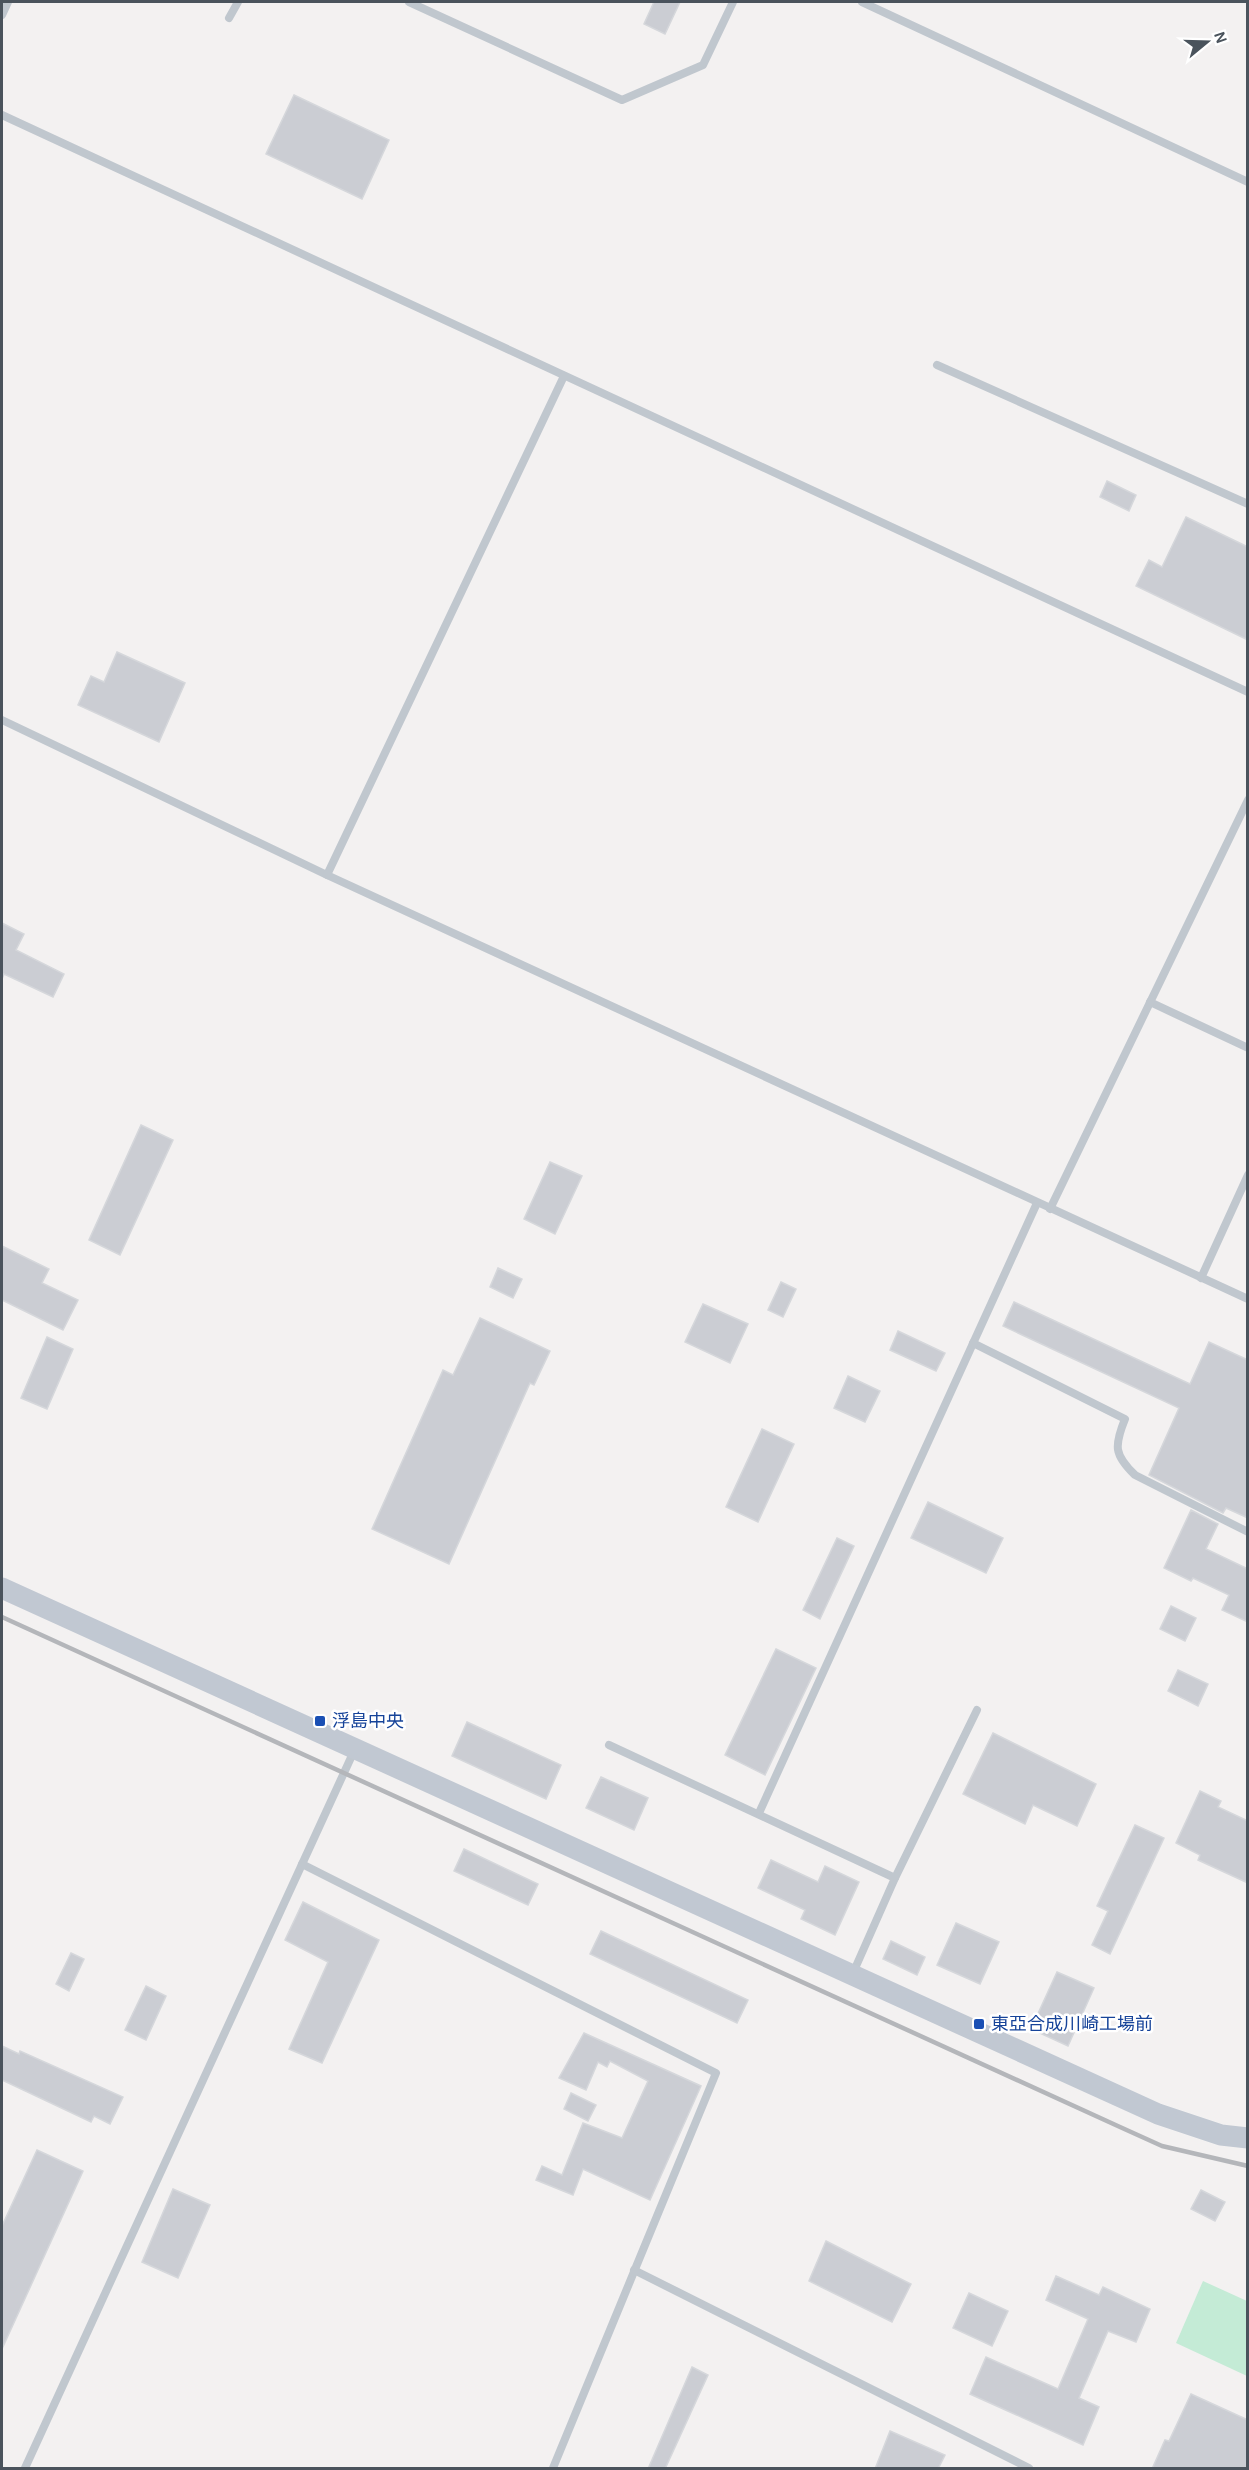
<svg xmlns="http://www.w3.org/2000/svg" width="1249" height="2470" viewBox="0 0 1249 2470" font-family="Karla,'Noto Sans JP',sans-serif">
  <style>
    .green { fill: #c4ebd6 }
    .building { fill: #cbcdd3; stroke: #d5d7db; stroke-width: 1.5 }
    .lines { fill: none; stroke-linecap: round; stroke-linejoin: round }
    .lane { stroke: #c0c7ce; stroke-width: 8 }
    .secondary { stroke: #c1c8d2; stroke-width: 21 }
    .rail { stroke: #b4b6ba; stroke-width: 4.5 }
    .transit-dot { fill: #1a4fb4; stroke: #fff; stroke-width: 2 }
    .labels { text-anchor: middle; stroke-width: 5; stroke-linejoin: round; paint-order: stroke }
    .transit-label { font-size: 18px; fill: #164399; stroke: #fff; text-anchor: start }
  </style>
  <rect width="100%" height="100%" fill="#f3f1f1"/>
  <polygon class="green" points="1203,2281 1247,2301 1247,2376 1176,2343"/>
  <g class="building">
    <polygon points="654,2 680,2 665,34 644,24"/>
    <polygon points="294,95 389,140 362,199 266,154"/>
    <polygon points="1107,481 1136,495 1129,511 1100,497"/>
    <polygon points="1186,517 1248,547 1248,640 1136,586 1149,560 1162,567"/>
    <polygon points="117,652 185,683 159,742 78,705 91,676 104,682"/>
    <polygon points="2,923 24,934 16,950 64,974 53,997 4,974 2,979"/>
    <polygon points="141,1125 173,1140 120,1255 89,1240"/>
    <polygon points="550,1162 582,1176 555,1234 524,1219"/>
    <polygon points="2,1246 49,1269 42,1283 78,1300 63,1330 2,1300"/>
    <polygon points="498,1268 522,1279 513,1298 490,1287"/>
    <polygon points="781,1282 796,1289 783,1317 768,1310"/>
    <polygon points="1014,1302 1190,1384 1209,1342 1248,1360 1248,1518 1226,1508 1223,1513 1149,1475 1179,1408 1003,1326"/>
    <polygon points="703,1304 748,1324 730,1363 685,1342"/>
    <polygon points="480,1318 550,1351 534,1385 530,1383 449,1564 372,1529 443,1370 453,1375"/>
    <polygon points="898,1331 945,1353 936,1371 890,1350"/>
    <polygon points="47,1337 73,1349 47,1409 21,1398"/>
    <polygon points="848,1376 880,1391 865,1422 834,1408"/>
    <polygon points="762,1429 794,1444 758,1522 726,1507"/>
    <polygon points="928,1502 1003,1538 986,1573 911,1538"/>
    <polygon points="1191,1510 1218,1524 1206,1549 1248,1569 1248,1622 1222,1610 1229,1595 1193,1578 1191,1581 1164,1568"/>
    <polygon points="837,1538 854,1546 820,1619 803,1610"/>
    <polygon points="1171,1606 1196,1618 1185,1641 1160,1629"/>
    <polygon points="776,1649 816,1668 765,1775 725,1755"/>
    <polygon points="1178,1670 1208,1684 1198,1706 1168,1691"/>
    <polygon points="467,1722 561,1765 546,1799 452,1756"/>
    <polygon points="993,1733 1096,1784 1077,1826 1033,1805 1025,1824 963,1794"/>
    <polygon points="601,1777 648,1798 634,1830 586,1808"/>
    <polygon points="1200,1791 1221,1801 1218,1807 1248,1821 1248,1883 1198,1860 1200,1855 1176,1843"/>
    <polygon points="1135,1825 1164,1838 1110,1954 1092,1945 1108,1911 1097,1906"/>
    <polygon points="464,1849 538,1884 528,1905 454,1871"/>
    <polygon points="771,1860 818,1882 825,1866 859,1882 835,1935 801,1919 805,1910 758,1888"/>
    <polygon points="303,1902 379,1940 322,2063 289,2049 328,1962 285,1940"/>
    <polygon points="956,1923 999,1942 980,1984 937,1965"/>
    <polygon points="601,1931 748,2000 737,2023 590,1954"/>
    <polygon points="891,1941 925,1957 917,1975 883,1959"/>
    <polygon points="71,1953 84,1959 69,1991 56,1984"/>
    <polygon points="1057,1972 1094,1988 1068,2046 1031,2029"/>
    <polygon points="146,1986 166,1996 146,2040 125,2030"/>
    <polygon points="584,2033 701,2086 650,2200 583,2169 573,2195 536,2180 542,2166 562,2175 583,2123 622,2138 648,2081 610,2061 607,2067 598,2062 586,2090 559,2078"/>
    <polygon points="2,2046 19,2054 20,2051 123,2097 110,2124 94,2116 91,2122 2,2080"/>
    <polygon points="571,2093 596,2105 588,2121 564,2109"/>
    <polygon points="37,2150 83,2171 2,2349 2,2226"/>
    <polygon points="173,2189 210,2205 178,2278 142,2262"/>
    <polygon points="1201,2190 1225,2202 1215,2221 1191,2209"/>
    <polygon points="826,2241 911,2284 892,2322 809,2281"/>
    <polygon points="1056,2276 1099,2295 1103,2287 1150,2309 1136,2342 1108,2331 1079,2398 1099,2407 1083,2445 970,2394 986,2357 1058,2389 1088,2319 1046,2300"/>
    <polygon points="969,2293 1008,2311 992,2346 953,2328"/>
    <polygon points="692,2367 708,2375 665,2469 648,2469"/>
    <polygon points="1191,2394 1248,2420 1248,2469 1152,2469 1165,2440 1169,2441"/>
    <polygon points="890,2431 945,2455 938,2469 875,2469"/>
  </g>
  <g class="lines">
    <g class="lane">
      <polyline points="409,2 622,100 703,65 733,2"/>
      <polyline points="862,2 1248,182"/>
      <polyline points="2,15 8,2"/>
      <polyline points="229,18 238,2"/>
      <polyline points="2,115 1248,692"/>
      <polyline points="937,365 1248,504"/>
      <polyline points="2,720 327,875 1248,1299"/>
      <polyline points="327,875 564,376"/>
      <polyline points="1150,1002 1248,1048"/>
      <polyline points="1050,1209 1248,800"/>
      <polyline points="1201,1278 1248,1175"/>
      <path d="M973,1343L1125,1419C1114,1446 1114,1455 1135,1475L1248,1532"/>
      <polyline points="609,1745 895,1878"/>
      <polyline points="759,1813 1037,1203"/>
      <polyline points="302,1864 716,2073 553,2468"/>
      <polyline points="853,1973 895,1878 977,1710"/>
      <polyline points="634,2270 1029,2468"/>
      <polyline points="25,2468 354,1751"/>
    </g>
    <polyline class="secondary" points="2,1588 1158,2114 1221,2135 1248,2138"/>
    <polyline class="rail" points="2,1617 1120,2127 1162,2146 1248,2166"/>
  </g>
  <g class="transit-dot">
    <rect x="314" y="1715" width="12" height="12" rx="3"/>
    <rect x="973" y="2018" width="12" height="12" rx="3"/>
  </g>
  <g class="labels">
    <g class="transit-label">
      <text x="332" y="1727">浮島中央</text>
      <text x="991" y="2030">東亞合成川崎工場前</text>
    </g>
  </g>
  <rect width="1249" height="2470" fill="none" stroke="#4a535c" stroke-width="6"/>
  <g transform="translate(1207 42) rotate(71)" stroke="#ffffff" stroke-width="4.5" paint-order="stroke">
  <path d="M0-4.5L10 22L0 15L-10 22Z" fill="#4a535c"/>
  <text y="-9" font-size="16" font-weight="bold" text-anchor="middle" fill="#4a535c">N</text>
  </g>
</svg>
